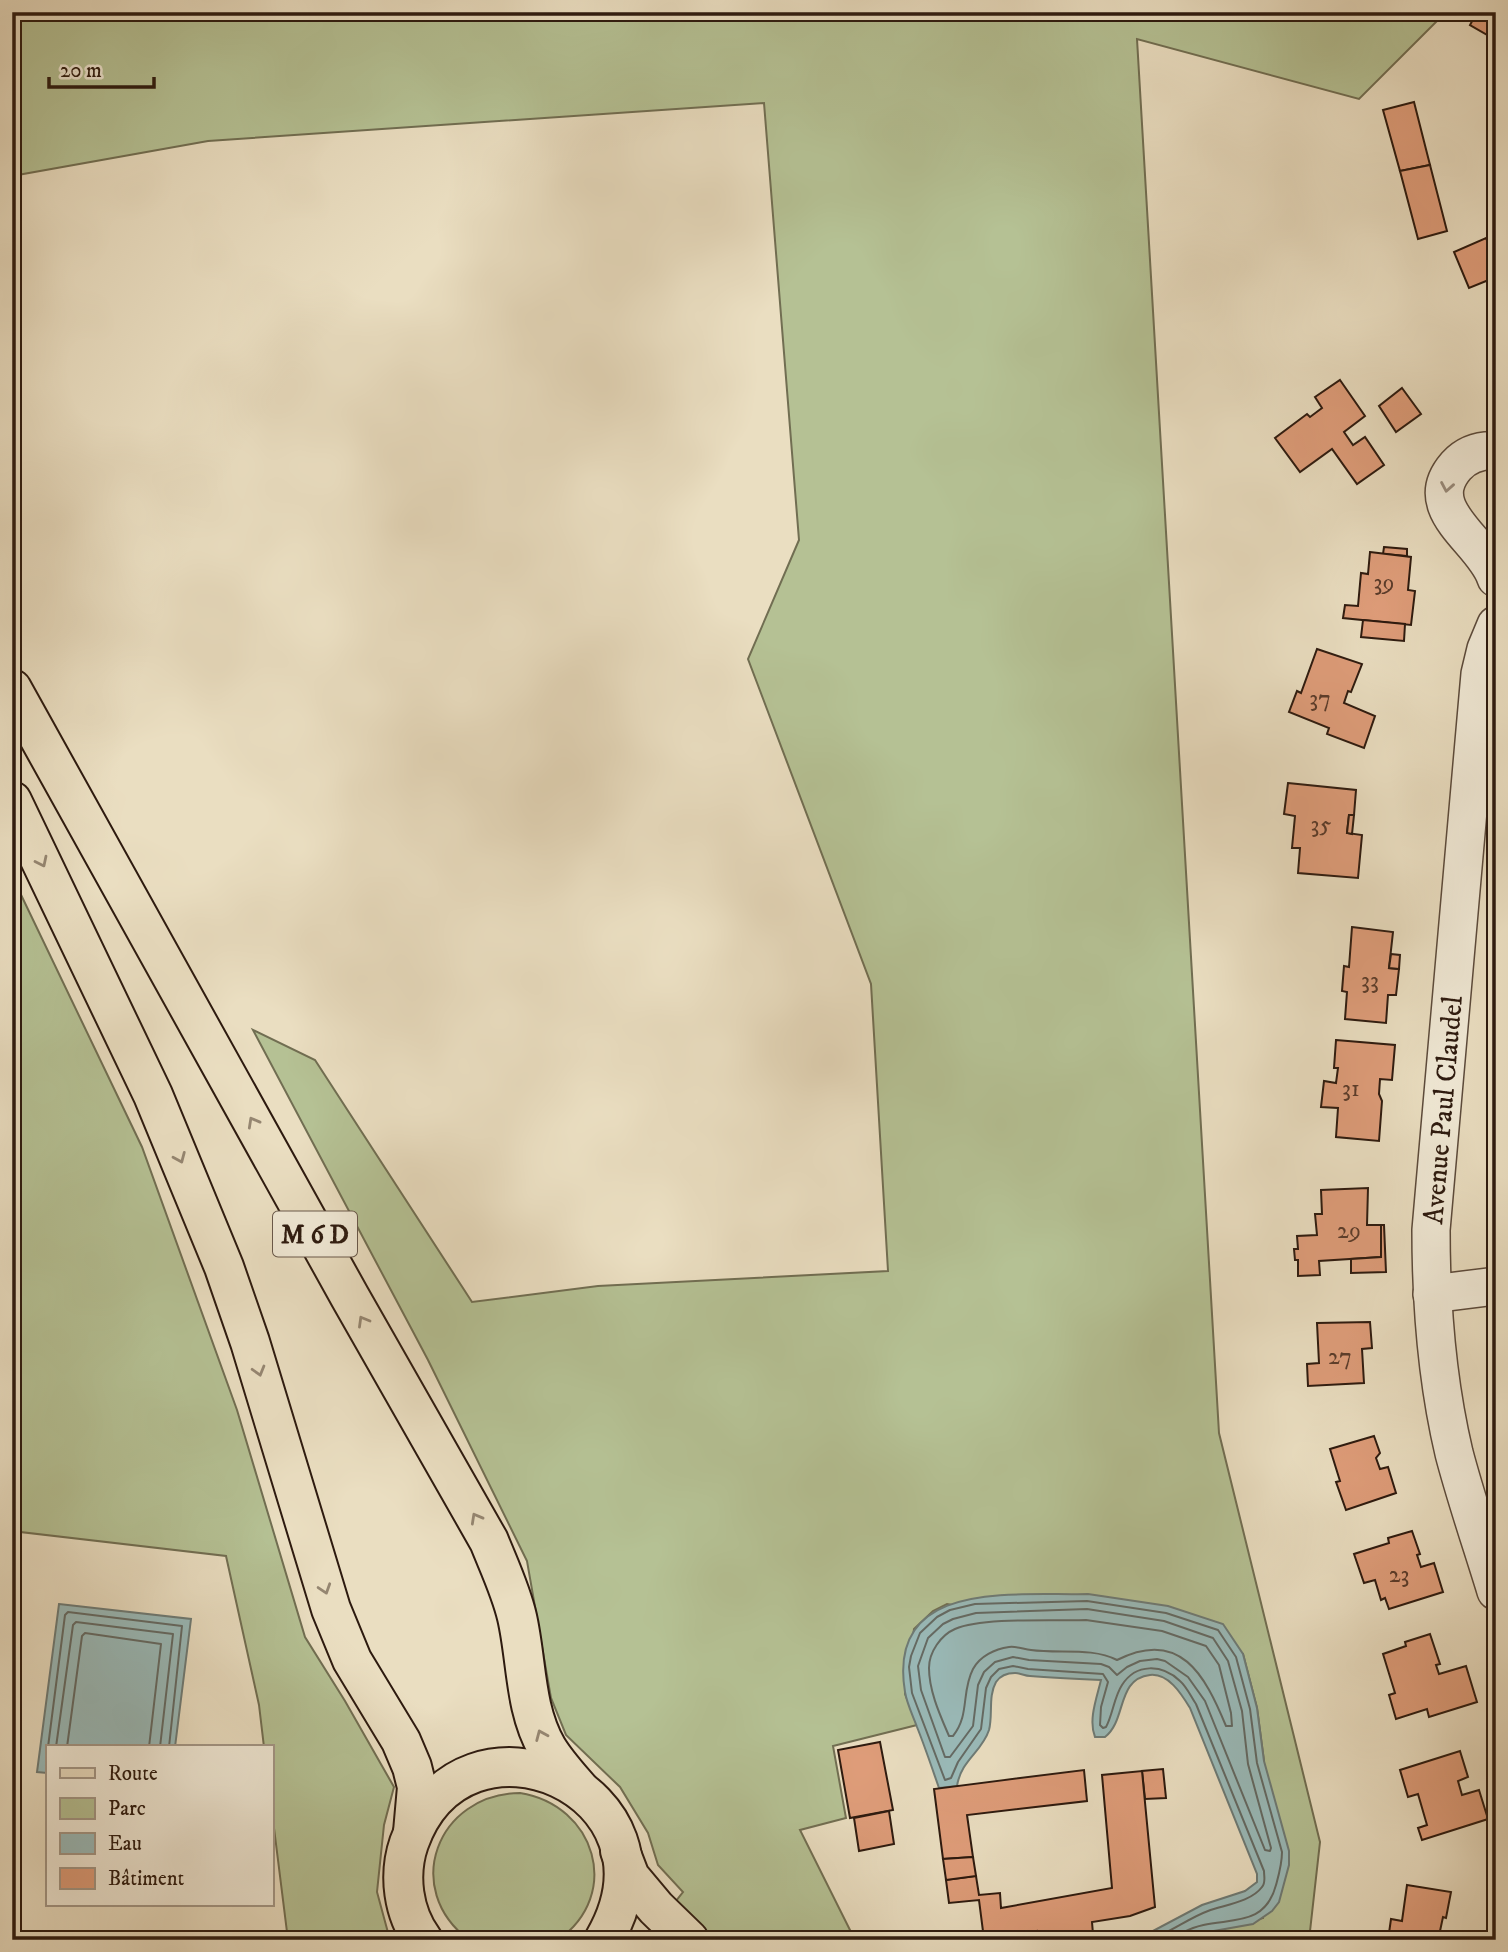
<svg xmlns="http://www.w3.org/2000/svg" width="1508" height="1952" viewBox="0 0 1508 1952" font-family="'IM FELL DW Pica',serif">
  <style>
    .green { fill: #b5c194; stroke: #716e52; stroke-width: 2 }
    .water { fill: #9abbba; stroke: #6e7b76; stroke-width: 2 }
    .lines { fill: none; stroke-linecap: round; stroke-linejoin: round }
    .shore { stroke: #646a64; stroke-width: 2 }
    .building { fill: #df9d7a; stroke: #2d1a0f; stroke-width: 2 }
    .minor-casing { stroke: #5c4b3c; stroke-width: 40 }
    .major-casing { stroke: #2d1a0f; stroke-width: 42 }
    .highway-casing { stroke: #2d1a0f; stroke-width: 42 }
    .minor { stroke: #f1ead7; stroke-width: 37 }
    .major { stroke: #eadec1; stroke-width: 38 }
    .highway { stroke: #eadec1; stroke-width: 38 }
    .oneway { stroke: #998c7d }
    .oneway2 { stroke: #958671 }
    .labels { text-anchor: middle; stroke-width: 5; stroke-linejoin: round; paint-order: stroke }
    .number-label { font-size: 24px; fill: #5a3b2a }
    .shield { fill: #f1ead7; stroke: #68584b; stroke-width: 2 }
    .shield-label { font-size: 26px; font-weight: bold; fill: #2d1a0f }
    .street-label { font-size: 28px; fill: #2d1a0f; stroke: #f1ead7 }
  </style>
  <rect width="100%" height="100%" fill="#eadec1"/>
  <filter id="stains"><feTurbulence type="fractalNoise" baseFrequency=".00286" numOctaves="4"/><feColorMatrix values="0 0 0 0 .2 0 0 0 0 .09 0 0 0 0 .02 0 0 0 .5 -.17"/></filter>
  <radialGradient id="worn" r=".72"><stop offset=".6" stop-color="#630" stop-opacity="0"/><stop offset="1" stop-color="#630" stop-opacity=".3"/></radialGradient>
  <g class="green">
    <polygon points="12,12 1423,12 1438,20 1359,99 1137,39 1219,1433 1320,1842 1309,1940 1180,1940 1263,1918 1264,1761 1257,1708 1243,1654 947,1604 933,1611 914,1629 905,1694 917,1725 833,1746 846,1818 800,1830 855,1940 645,1940 683,1892 658,1865 648,1833 620,1787 566,1735 551,1698 527,1561 428,1360 253,1030 315,1060 472,1302 598,1286 888,1271 871,984 748,659 799,540 764,103 208,141 12,176"/>
    <polygon points="12,876 142,1147 237,1410 305,1637 345,1701 394,1787 384,1825 377,1892 390,1940 288,1940 271,1804 271,1747 264,1747 259,1705 226,1556 12,1531"/>
    <path d="M520,1793C595,1805 623,1894 558,1940H469C401,1889 437,1794 520,1793Z"/>
  </g>
  <g class="water">
    <path d="M1088,1594L1168,1606L1223,1624L1243,1654L1257,1708L1264,1761L1289,1851V1865L1279,1902L1272,1911L1253,1924L1197,1934L1180,1940H1100L1153,1931L1202,1905L1245,1891L1257,1882V1874L1190,1708C1182,1695 1169,1673 1150,1675C1116,1679 1127,1720 1105,1737H1095C1088,1720 1097,1697 1101,1680C1077,1679 1054,1678 1030,1676C1025,1676 1020,1673 1015,1673C1007,1673 1000,1676 996,1682C988,1696 993,1715 989,1730C982,1752 961,1760 957,1786L939,1788C932,1768 925,1747 917,1727C913,1716 907,1704 905,1692C886,1578 1015,1596 1088,1594Z"/>
    <polygon points="59,1604 191,1619 175,1747 47,1747 47,1773 37,1772"/>
  </g>
  <g class="lines">
    <g class="shore">
      <polygon points="1087,1609 1164,1621 1213,1638 1228,1661 1242,1711 1248,1764 1271,1848 1270,1851 1265,1850 1205,1701 1188,1677 1165,1661 1157,1659 1140,1661 1127,1667 1117,1675 1109,1667 1101,1664 1029,1660 1013,1657 995,1662 984,1672 978,1685 973,1726 950,1757 945,1757 921,1690 918,1666 928,1638 943,1624 953,1619 976,1613"/>
      <path d="M1086,1620L1162,1631L1206,1646L1219,1665L1231,1713L1232,1726H1226C1205,1675 1180,1628 1117,1660C1092,1647 1059,1654 1031,1650C1023,1649 1017,1646 1009,1647C995,1649 980,1656 973,1669C961,1692 970,1715 953,1736H949C940,1715 929,1691 929,1668C929,1652 941,1635 955,1629C983,1617 1054,1621 1086,1620Z"/>
      <polyline points="48,1747 65,1615 68,1612 182,1626 169,1747"/>
      <polyline points="56,1747 73,1625 76,1622 173,1634 160,1747"/>
      <polyline points="67,1747 82,1636 85,1633 161,1644 149,1747"/>
      <path d="M1144,1940C1167,1936 1186,1919 1208,1911C1224,1905 1251,1902 1262,1887C1266,1883 1264,1877 1264,1871L1196,1704C1191,1697 1187,1687 1180,1681C1162,1664 1136,1663 1122,1685C1114,1697 1113,1714 1106,1727L1103,1728L1100,1725L1101,1707L1108,1682L1103,1674L1028,1669L1013,1666L999,1669L991,1677L986,1688L981,1729L958,1762L951,1778L945,1780L912,1693L909,1667L911,1656L920,1633L937,1617L950,1610L975,1604L1087,1601L1166,1613L1218,1630L1236,1657L1250,1709L1257,1763L1282,1852C1282,1864 1279,1874 1276,1885C1263,1934 1219,1913 1184,1932L1182,1940"/>
    </g>
  </g>
  <g class="building">
    <polygon points="1477,12 1496,12 1496,40 1470,25"/>
    <polygon points="1414,102 1430,165 1400,171 1383,110"/>
    <polygon points="1430,165 1447,231 1418,239 1400,171"/>
    <polygon points="1486,238 1496,261 1496,277 1469,288 1454,252"/>
    <polygon points="1340,380 1365,416 1344,432 1353,445 1365,437 1384,465 1357,484 1332,449 1300,472 1275,438 1307,414 1310,417 1322,408 1315,397"/>
    <polygon points="1402,388 1421,414 1396,432 1379,406"/>
    <polygon points="1384,547 1407,549 1407,556 1383,554"/>
    <polygon points="1370,552 1411,557 1408,590 1415,591 1411,625 1343,618 1345,605 1358,606 1361,573 1368,574"/>
    <polygon points="1363,620 1405,624 1404,641 1361,637"/>
    <polygon points="1317,649 1362,664 1351,692 1348,691 1344,703 1375,716 1364,748 1327,734 1329,728 1289,712 1297,691 1301,693"/>
    <polygon points="1288,783 1356,790 1354,815 1349,815 1347,833 1362,835 1358,878 1298,873 1300,848 1292,848 1295,816 1284,814"/>
    <polygon points="1349,815 1354,815 1352,834 1347,833"/>
    <polygon points="1352,927 1393,932 1389,968 1399,969 1396,995 1388,995 1386,1023 1345,1019 1347,992 1342,991 1344,966 1349,967"/>
    <polygon points="1391,954 1400,955 1399,969 1389,968"/>
    <polygon points="1336,1040 1395,1045 1392,1080 1380,1079 1379,1094 1382,1101 1379,1141 1336,1137 1338,1108 1321,1107 1324,1081 1336,1083 1338,1068 1334,1068"/>
    <polygon points="1492,1104 1496,1105 1496,1133 1490,1133"/>
    <polygon points="1368,1188 1367,1225 1381,1225 1381,1257 1319,1261 1320,1275 1298,1276 1298,1260 1295,1260 1294,1249 1298,1249 1297,1236 1317,1235 1315,1214 1322,1214 1321,1190"/>
    <polygon points="1381,1225 1384,1225 1386,1272 1351,1273 1351,1259 1381,1257"/>
    <polygon points="1370,1322 1372,1348 1362,1349 1364,1383 1308,1386 1307,1364 1319,1363 1317,1323"/>
    <polygon points="1496,1381 1496,1406 1489,1382"/>
    <polygon points="1374,1436 1380,1453 1376,1458 1380,1469 1388,1467 1396,1493 1346,1510 1336,1482 1340,1481 1330,1449"/>
    <polygon points="1412,1531 1420,1554 1417,1555 1421,1567 1434,1563 1443,1592 1389,1609 1385,1598 1381,1600 1375,1580 1364,1583 1354,1554 1389,1543 1388,1538"/>
    <polygon points="1430,1634 1440,1664 1436,1665 1439,1674 1466,1666 1477,1702 1429,1717 1427,1709 1396,1719 1389,1695 1395,1693 1383,1654 1406,1646 1405,1642"/>
    <polygon points="880,1742 893,1810 850,1818 838,1750"/>
    <polygon points="1460,1751 1468,1777 1458,1781 1462,1795 1479,1790 1488,1819 1422,1840 1418,1828 1427,1825 1418,1794 1408,1797 1400,1770"/>
    <polygon points="1163,1769 1166,1798 1145,1799 1142,1771"/>
    <polygon points="1084,1770 1087,1801 967,1815 973,1857 943,1859 934,1789"/>
    <polygon points="1142,1771 1155,1907 1130,1916 1092,1922 1093,1934 1060,1940 1038,1940 1037,1931 984,1939 979,1900 949,1903 946,1880 976,1876 979,1895 1000,1893 1001,1908 1112,1888 1102,1775"/>
    <polygon points="889,1811 894,1844 859,1851 854,1818"/>
    <polygon points="973,1857 976,1876 946,1880 943,1859"/>
    <polygon points="1407,1885 1451,1892 1446,1918 1443,1917 1440,1931 1465,1935 1464,1940 1388,1940 1391,1919 1402,1921"/>
  </g>
  <g class="lines">
    <defs>
      <g id="minor">
        <path d="M1496,451C1481,450 1467,454 1456,466C1418,510 1484,540 1496,578"/>
        <path d="M1496,625L1486,649L1480,674L1431,1230C1431,1304 1437,1381 1454,1453C1466,1499 1482,1545 1496,1591"/>
        <polyline points="1432,1294 1496,1286"/>
      </g>
      <polyline id="major" points="620,1851 630,1877 656,1908 689,1940"/>
      <g id="highway">
        <path d="M12,689L350,1297L489,1541C499,1566 511,1591 517,1617C527,1660 524,1708 547,1748C556,1763 568,1776 580,1790"/>
        <polyline points="12,801 153,1095 224,1267 250,1342 331,1609 352,1660 401,1741 412,1767 417,1787 413,1832"/>
        <path d="M423,1940C403,1913 398,1875 409,1843C463,1691 691,1790 604,1940"/>
      </g>
    </defs>
    <use href="#minor" class="minor-casing"/>
    <use href="#major" class="major-casing"/>
    <use href="#highway" class="highway-casing"/>
    <use href="#minor" class="minor"/>
    <use href="#major" class="major"/>
    <use href="#highway" class="highway"/>
  </g>
  <defs><path id="oneway-chevron" d="M-2-3.5L2.5 0L-2 3.5" fill="none" stroke-width="1.6" stroke-linecap="round" stroke-linejoin="round" transform="scale(1.75)"/></defs>
  <use class="oneway" href="#oneway-chevron" transform="translate(1447 487) rotate(100)"/>
  <g class="oneway2">
    <use href="#oneway-chevron" transform="translate(42 862) rotate(64)"/>
    <use href="#oneway-chevron" transform="translate(253 1122) rotate(-119)"/>
    <use href="#oneway-chevron" transform="translate(180 1158) rotate(67)"/>
    <use href="#oneway-chevron" transform="translate(363 1321) rotate(-120)"/>
    <use href="#oneway-chevron" transform="translate(259 1371) rotate(74)"/>
    <use href="#oneway-chevron" transform="translate(476 1518) rotate(-119)"/>
    <use href="#oneway-chevron" transform="translate(325 1589) rotate(72)"/>
    <use href="#oneway-chevron" transform="translate(541 1735) rotate(-113)"/>
  </g>
  <g class="labels">
    <g class="number-label">
      <text x="1384" y="590">39</text>
      <text x="1320" y="706">37</text>
      <text x="1321" y="832">35</text>
      <text x="1370" y="988">33</text>
      <text x="1351" y="1096">31</text>
      <text x="1349" y="1238">29</text>
      <text x="1340" y="1364">27</text>
      <text x="1399" y="1582">23</text>
    </g>
    <rect class="shield" x="273" y="1211.5" width="84" height="45" rx="5"/>
    <g class="shield-label">
      <text x="315" y="1243">M 6 D</text>
    </g>
    <g class="street-label">
      <text transform="translate(1442 1110) rotate(-85)" y="10">Avenue Paul Claudel</text>
    </g>
  </g>
  <rect width="1508" height="1952" fill="none" stroke="#eadec1" stroke-width="42"/>
  <rect x="14" y="14" width="1480" height="1924" fill="none" stroke="#2d1a0f" stroke-width="3.5"/>
  <rect x="21" y="21" width="1466" height="1910" fill="none" stroke="#2d1a0f" stroke-width="2"/>
  <rect x="46" y="1745" width="228" height="161" fill="#f1ead7" stroke="#a39787" stroke-width="2"/>
  <rect x="60" y="1768" width="35" height="10" fill="#eadec1" stroke="#a39787" stroke-width="2"/>
  <text x="108" y="1780" font-size="21" fill="#2d1a0f">Route</text>
  <rect x="60" y="1798" width="35" height="21" fill="#b5c194" stroke="#a39787" stroke-width="2"/>
  <text x="108" y="1815" font-size="21" fill="#2d1a0f">Parc</text>
  <rect x="60" y="1833" width="35" height="21" fill="#9abbba" stroke="#a39787" stroke-width="2"/>
  <text x="108" y="1850" font-size="21" fill="#2d1a0f">Eau</text>
  <rect x="60" y="1868" width="35" height="21" fill="#df9d7a" stroke="#a39787" stroke-width="2"/>
  <text x="108" y="1885" font-size="21" fill="#2d1a0f">Bâtiment</text>
  <path d="M49 77v10h105v-10" fill="none" stroke="#2d1a0f" stroke-width="3.5"/>
  <text x="60" y="77" font-size="21" fill="#2d1a0f" stroke="#f1ead7" stroke-width="5" paint-order="stroke">20 m</text>
  <rect width="100%" height="100%" filter="url(#stains)"/>
  <rect width="100%" height="100%" fill="url(#worn)"/>
</svg>
